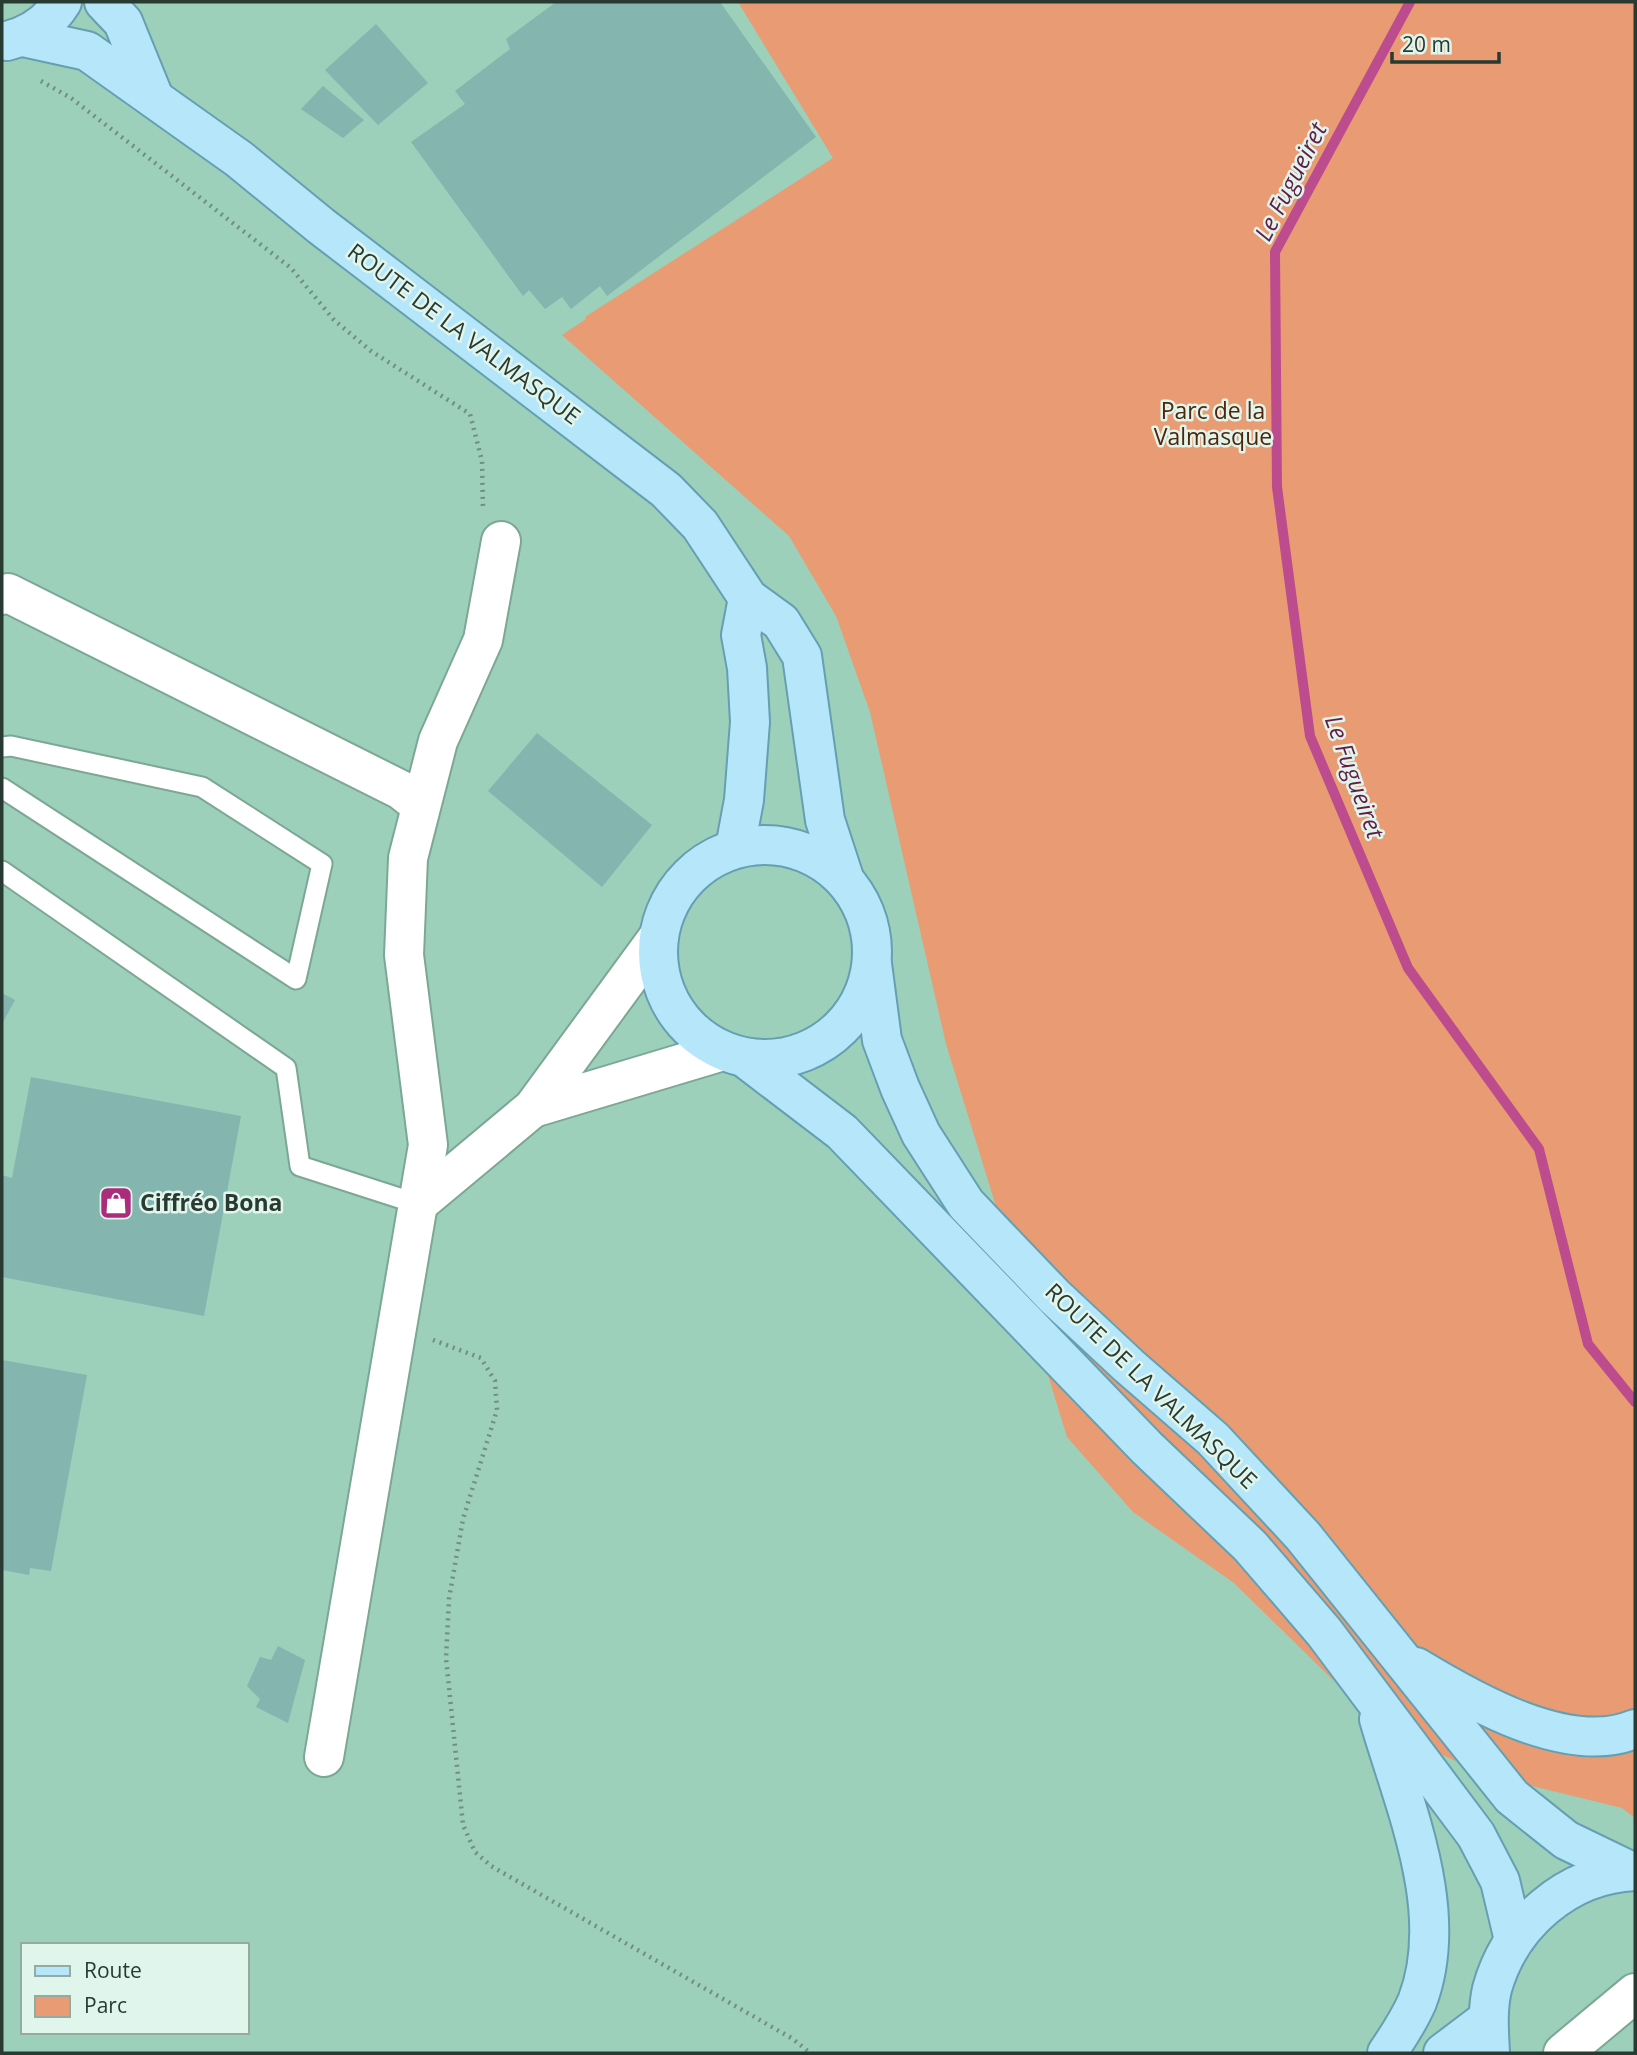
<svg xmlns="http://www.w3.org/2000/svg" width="1637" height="2055" viewBox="0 0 1637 2055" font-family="'Open Sans',sans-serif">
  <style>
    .built { fill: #9cd0ba; fill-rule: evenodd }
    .green { fill: #e99b73 }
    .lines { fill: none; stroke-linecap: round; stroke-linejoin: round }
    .stream { stroke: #bc4c8e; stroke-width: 10 }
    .building { fill: #84b5af }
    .lane-casing { stroke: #7da795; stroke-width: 23 }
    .street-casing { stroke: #7da795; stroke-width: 42 }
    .secondary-casing { stroke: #7da795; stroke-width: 42 }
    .primary-casing { stroke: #659fb2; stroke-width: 42 }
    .path { stroke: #708f82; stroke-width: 4.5; stroke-dasharray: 2 5; stroke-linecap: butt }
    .lane { stroke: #fff; stroke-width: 19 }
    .street { stroke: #fff; stroke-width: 38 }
    .secondary { stroke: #fff; stroke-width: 38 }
    .primary { stroke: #b6e6fa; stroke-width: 38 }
    .labels { text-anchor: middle; stroke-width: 5; stroke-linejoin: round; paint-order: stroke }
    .street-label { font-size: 23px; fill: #293a33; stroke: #e0f5ec }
    .park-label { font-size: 23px; fill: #52250b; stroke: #e0f5ec }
    .poi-label { font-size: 23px; font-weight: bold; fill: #293a33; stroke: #e0f5ec; text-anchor: start }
    .water-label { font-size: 24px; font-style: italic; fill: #641b47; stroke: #e0f5ec }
  </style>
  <rect width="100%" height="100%" fill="#afdac7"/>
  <path class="built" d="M2,2H1635V2053H2ZM23,1945H247V2032H23Z"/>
  <polygon class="green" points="738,2 1635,2 1635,1818 1622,1808 1487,1775 1382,1728 1234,1583 1133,1512 1067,1437 946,1044 870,712 836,616 789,536 562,335 586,319 585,317 833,158"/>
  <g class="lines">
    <polyline class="stream" points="1410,2 1275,252 1277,487 1310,736 1408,968 1539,1149 1588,1344 1635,1402"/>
  </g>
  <g class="building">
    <polygon points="556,2 720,2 816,137 607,296 600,286 571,309 562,297 545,309 529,290 523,296 411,142 465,104 455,91 510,49 506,39"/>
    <polygon points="376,24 428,83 378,125 325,70"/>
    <polygon points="323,86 364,120 343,138 301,109"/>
    <polygon points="537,733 652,825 602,887 488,791"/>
    <polygon points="2,993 15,1000 2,1024"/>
    <polygon points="31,1077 241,1116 204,1316 2,1277 2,1175 12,1178"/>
    <polygon points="2,1360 87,1375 51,1571 30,1568 29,1575 2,1570"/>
    <polygon points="278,1646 305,1660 288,1723 256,1707 260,1699 247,1686 260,1657 271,1660"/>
  </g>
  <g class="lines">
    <defs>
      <g id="lane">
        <polyline points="2,747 11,746 202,787 322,864 296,979 2,788"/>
        <polyline points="2,871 286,1068 300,1166 418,1204"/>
      </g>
      <g id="street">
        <polyline points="2,595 8,593 401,790 420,805"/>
        <polyline points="533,1108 723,1051"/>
        <polyline points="418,1204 533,1108 659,936"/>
        <polyline points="324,1757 428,1145 404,955 408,858 438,741 483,640 501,541"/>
      </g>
      <polyline id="secondary" points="1563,2053 1635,1993"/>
      <g id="primary">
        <polyline points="104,2 123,22 154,98"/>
        <polyline points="23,37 87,51 239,159 321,226 666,490 700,525 748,598 781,622 802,656 825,820 844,878"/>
        <path d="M7,41C31,35 49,23 62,2"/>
        <circle cx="765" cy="952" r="107"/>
        <polyline points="735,848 744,800 750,722 747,668 741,635 748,598"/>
        <polyline points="872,964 882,1040 900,1088 921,1134 966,1204 1054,1296 1129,1366 1213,1439 1303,1536 1512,1797 1566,1840 1630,1871"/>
        <polyline points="745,1058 842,1132 1147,1448 1250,1546 1324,1632 1476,1835 1500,1881 1514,1940"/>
        <path d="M1416,1667C1472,1701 1569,1757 1635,1729"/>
        <path d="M1379,1719C1404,1806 1452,1912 1417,2002C1409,2020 1398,2037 1387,2053"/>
        <polyline points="1443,2053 1488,2019"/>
        <path d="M1490,2053C1489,2032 1487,2011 1492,1989C1510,1924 1567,1874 1635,1871"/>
      </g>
    </defs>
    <use href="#lane" class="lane-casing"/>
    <use href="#street" class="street-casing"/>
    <use href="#secondary" class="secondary-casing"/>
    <use href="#primary" class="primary-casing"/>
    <g class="path">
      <polyline points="41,81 71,98 291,268 334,320 371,351 470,414 482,461 483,510"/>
      <polyline points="433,1340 481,1358 495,1381 497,1410 463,1519 449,1599 446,1658 463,1825 475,1852 491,1866 793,2039 810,2053"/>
    </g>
    <use href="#lane" class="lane"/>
    <use href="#street" class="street"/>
    <use href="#secondary" class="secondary"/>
    <use href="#primary" class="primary"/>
  </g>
  <defs>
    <symbol id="shop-square" viewBox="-11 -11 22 22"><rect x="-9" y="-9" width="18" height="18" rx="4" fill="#ab2c7b" stroke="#e0f5ec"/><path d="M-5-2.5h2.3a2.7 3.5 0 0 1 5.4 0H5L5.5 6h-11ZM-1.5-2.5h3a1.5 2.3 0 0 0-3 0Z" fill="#fff"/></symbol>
  </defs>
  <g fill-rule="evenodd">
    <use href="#shop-square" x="97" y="1184" width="38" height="38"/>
  </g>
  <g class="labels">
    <g class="street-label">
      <text transform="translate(464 334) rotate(37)" y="8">ROUTE DE LA VALMASQUE</text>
      <text transform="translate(1151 1386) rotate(44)" y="8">ROUTE DE LA VALMASQUE</text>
    </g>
    <g class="park-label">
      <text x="1213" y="419">Parc de la<tspan x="1213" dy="26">Valmasque</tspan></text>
    </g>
    <g class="poi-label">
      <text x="140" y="1211">Ciffréo Bona</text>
    </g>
    <g class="water-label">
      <text transform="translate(1291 182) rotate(-63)" y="8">Le Fugueiret</text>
      <text transform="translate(1354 777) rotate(70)" y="8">Le Fugueiret</text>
    </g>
  </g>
  <rect width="1637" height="2055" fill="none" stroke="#293a33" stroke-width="7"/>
  <rect x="21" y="1943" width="228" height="91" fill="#e0f5ec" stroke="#97aaa2" stroke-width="2"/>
  <rect x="35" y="1966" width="35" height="10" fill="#b6e6fa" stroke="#97aaa2" stroke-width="2"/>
  <text x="84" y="1978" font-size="21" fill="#293a33">Route</text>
  <rect x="35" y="1996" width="35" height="21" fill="#e99b73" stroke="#97aaa2" stroke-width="2"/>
  <text x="84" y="2013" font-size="21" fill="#293a33">Parc</text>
  <path d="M1392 52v10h107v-10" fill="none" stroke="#293a33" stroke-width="3.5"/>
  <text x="1402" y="52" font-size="21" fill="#293a33" stroke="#e0f5ec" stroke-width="5" paint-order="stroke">20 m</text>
</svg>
